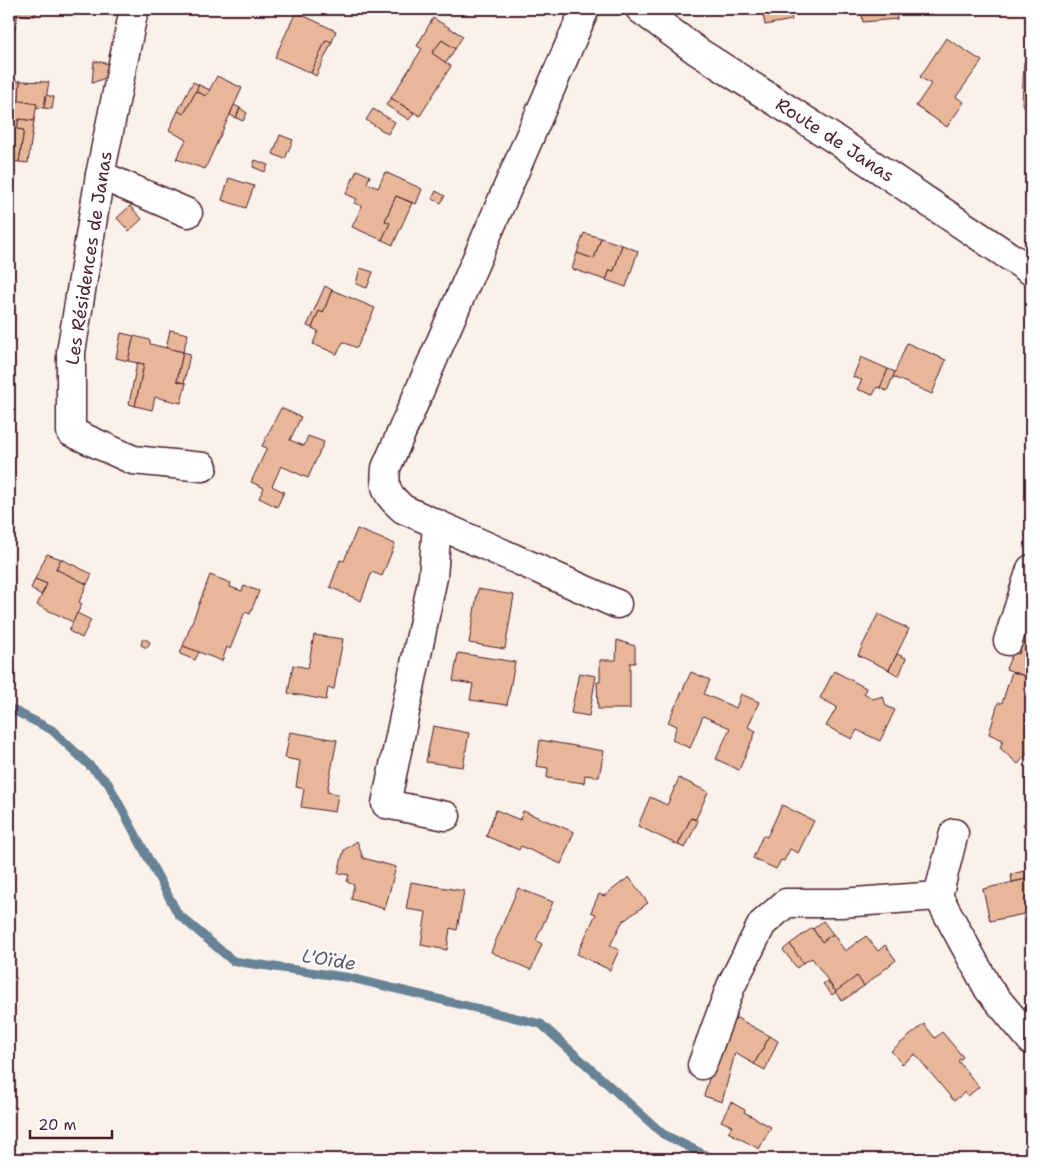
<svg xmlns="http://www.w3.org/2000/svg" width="1040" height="1168" viewBox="0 0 1040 1168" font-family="'Shantell Sans',sans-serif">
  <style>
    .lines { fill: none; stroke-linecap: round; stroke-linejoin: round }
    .stream { stroke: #698396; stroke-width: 9 }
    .building { fill: #e8b799; stroke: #4a1f2b }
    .minor-casing { stroke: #4a1f2b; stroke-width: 31 }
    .minor { stroke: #fff; stroke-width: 28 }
    .labels { text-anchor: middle; stroke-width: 4; stroke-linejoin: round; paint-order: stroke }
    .street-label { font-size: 18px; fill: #4a1f2b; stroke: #fff }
    .water-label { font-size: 19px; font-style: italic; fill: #5c5969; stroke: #fff }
  </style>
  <rect width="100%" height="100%" fill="#faf1eb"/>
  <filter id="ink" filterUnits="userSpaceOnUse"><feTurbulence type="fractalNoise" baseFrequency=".02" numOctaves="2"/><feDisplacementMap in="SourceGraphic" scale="10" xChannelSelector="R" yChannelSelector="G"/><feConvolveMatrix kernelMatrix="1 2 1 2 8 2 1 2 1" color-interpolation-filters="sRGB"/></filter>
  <g filter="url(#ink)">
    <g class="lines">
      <polyline class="stream" points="9,708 52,730 108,783 178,914 233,961 351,978 541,1024 663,1134 713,1159"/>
    </g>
    <g class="building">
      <polygon points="9,9 37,9 35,16 18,14 14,32 9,31"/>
      <polygon points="467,9 481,9 478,13"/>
      <polygon points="762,9 790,9 792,20 765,25"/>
      <polygon points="861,9 896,9 897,19 863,22"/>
      <polygon points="296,12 336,31 332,42 326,40 311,73 275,57"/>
      <polygon points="433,18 463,36 455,49 442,40 432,53 451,66 420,116 391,98 422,49 417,46"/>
      <polygon points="946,38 982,61 956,97 964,102 947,127 916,106 931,84 920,77"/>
      <polygon points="326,40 332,42 316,76 311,73"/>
      <polygon points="442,40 455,49 446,63 432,53"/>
      <polygon points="94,61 111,64 108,77 92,83"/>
      <polygon points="1024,62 1031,62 1031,115 1022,104"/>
      <polygon points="217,76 242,88 205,169 176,159 186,140 169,130 178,111 184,114 196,91 206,96"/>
      <polygon points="9,80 20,81 19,101 9,99"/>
      <polygon points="20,81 49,82 44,108 36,107 36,104 19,101"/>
      <polygon points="193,82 199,85 184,114 178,111"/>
      <polygon points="199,85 210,90 206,96 196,91"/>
      <polygon points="46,95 54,97 52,109 44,108"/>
      <polygon points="391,98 414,113 409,120 386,105"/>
      <polygon points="9,99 37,104 34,121 19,119 17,129 24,130 19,162 9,160"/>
      <polygon points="234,105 240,108 236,118 230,115"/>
      <polygon points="240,108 247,113 243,121 236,118"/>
      <polygon points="373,109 395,122 388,134 366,120"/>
      <polygon points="19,119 34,121 28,163 19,162 24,130 17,129"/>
      <polygon points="280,135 293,140 285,159 273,154"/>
      <polygon points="255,160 268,165 265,172 253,167"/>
      <polygon points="357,170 370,176 367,183 378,188 385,172 422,189 416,204 396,196 385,221 390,223 382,240 352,227 362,206 354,203 357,199 346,194"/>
      <polygon points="229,178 254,186 246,208 222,200"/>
      <polygon points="436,191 445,196 441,203 432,199"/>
      <polygon points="396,196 412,203 393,245 382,240 390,223 385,221"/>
      <polygon points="130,206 142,219 129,231 117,218"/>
      <polygon points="584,233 601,238 594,259 577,253"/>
      <polygon points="601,238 622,245 614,271 610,270 606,280 572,269 577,253 594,259"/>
      <polygon points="622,245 638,251 626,287 606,280 610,270 614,271"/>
      <polygon points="360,268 373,272 367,288 356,284"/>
      <polygon points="325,286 332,290 323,313 319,311 312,328 307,326"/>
      <polygon points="332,290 375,308 357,348 343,342 337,354 313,344 318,331 312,328 319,311 323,313"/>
      <polygon points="170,330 188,334 183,352 166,348"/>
      <polygon points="121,333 134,336 128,361 116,358"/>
      <polygon points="134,336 150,340 150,344 183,352 177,381 186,383 181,403 155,397 152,410 135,406 144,364 128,361"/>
      <polygon points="907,343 946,360 932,394 893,377"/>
      <polygon points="183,352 190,354 184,383 177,381"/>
      <polygon points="861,357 888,369 880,388 877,387 873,395 857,389 862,380 853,377"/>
      <polygon points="137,363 144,364 135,406 129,404"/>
      <polygon points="888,369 895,372 887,391 880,388"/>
      <polygon points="281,408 301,417 290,440 304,446 308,436 324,442 308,478 281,466 272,486 284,492 277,507 259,498 264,488 251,482 267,448 262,446"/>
      <polygon points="357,529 395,544 382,576 372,572 361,601 330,587 340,560 344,561"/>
      <polygon points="47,554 61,559 56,569 87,584 79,602 82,604 73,622 37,605 47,584 35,579"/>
      <polygon points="61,559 92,574 87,584 56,569"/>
      <polygon points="210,575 231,583 230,587 242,591 244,586 259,591 250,614 245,612 230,649 227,647 222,661 183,646"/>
      <polygon points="35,579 47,584 41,595 31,588"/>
      <polygon points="478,589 514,595 505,649 469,643"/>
      <polygon points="77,613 91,620 82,638 69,631"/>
      <polygon points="878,614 909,629 889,670 858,655"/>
      <polygon points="1031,620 1031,678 1006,669 1013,652 1019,654"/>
      <polygon points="314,635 343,639 334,689 328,688 326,700 288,693 293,665 308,668"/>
      <polygon points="143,638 150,642 147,648 141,645"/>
      <polygon points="617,640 635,646 635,663 630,663 630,709 598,709 597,682 600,682 600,660 616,660"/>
      <polygon points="183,646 199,652 195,660 180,654"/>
      <polygon points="458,653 515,662 507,705 470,700 473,684 453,681"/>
      <polygon points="897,654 906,658 899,676 889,670"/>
      <polygon points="834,671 866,688 864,693 873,699 883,696 886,706 895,710 880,741 857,730 852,739 826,726 837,707 820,698"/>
      <polygon points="691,672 710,680 704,694 736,708 741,694 759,702 748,727 756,731 739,770 716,759 730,728 703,716 690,748 672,740 677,726 668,722"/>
      <polygon points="1012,672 1031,678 1031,749 1018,764 1000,748 1003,740 989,734 998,703 1002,703"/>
      <polygon points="579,673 596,676 589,716 571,713"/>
      <polygon points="433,726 469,733 463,767 426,762"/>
      <polygon points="290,732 337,740 327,792 338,794 335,812 301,807 304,789 296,787 300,761 285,758"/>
      <polygon points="540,740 604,751 599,777 585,775 584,783 547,778 548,768 536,766"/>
      <polygon points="679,778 708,792 696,819 691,818 678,845 638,826 650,797 667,805"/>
      <polygon points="782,805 814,821 798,853 790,849 784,861 781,860 776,869 753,858 763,835 767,837"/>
      <polygon points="496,810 520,820 523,811 574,832 561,864 521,846 519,850 486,836"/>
      <polygon points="1031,810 1031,830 1023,825"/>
      <polygon points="691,818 698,821 685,848 678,845"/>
      <polygon points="1031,835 1031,848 1026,845"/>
      <polygon points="357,841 363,858 396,867 385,909 351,899 354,885 347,882 349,875 338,873 344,850"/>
      <polygon points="1029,870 1031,878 1012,882 1011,874"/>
      <polygon points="629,877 648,903 622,922 610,946 619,950 610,970 577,954 596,914 591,912 599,894 604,896"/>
      <polygon points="1031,878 1031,922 1026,923 1024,914 990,921 983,889"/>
      <polygon points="411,882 464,891 457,930 450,928 447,950 421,945 426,912 406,909"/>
      <polygon points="518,888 553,902 536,940 542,944 531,970 491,952"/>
      <polygon points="823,921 833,934 822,942 813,929"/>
      <polygon points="812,928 822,942 833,934 845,951 866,936 878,951 885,945 896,960 864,986 857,976 836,992 812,958 803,963 790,944"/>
      <polygon points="790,944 803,963 797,968 783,950"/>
      <polygon points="857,976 864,986 842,1001 835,992"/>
      <polygon points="827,981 836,992 832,995 823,984"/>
      <polygon points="737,1018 770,1036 754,1064 735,1053 722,1102 704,1096 725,1021"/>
      <polygon points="924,1024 935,1038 942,1032 963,1057 958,1061 979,1087 968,1096 965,1092 954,1101 915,1054 902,1064 891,1051"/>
      <polygon points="770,1036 778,1041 765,1070 754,1064"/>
      <polygon points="731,1102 745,1110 744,1112 771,1127 759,1149 728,1132 732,1126 721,1121"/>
    </g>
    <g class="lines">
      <defs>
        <g id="minor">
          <polyline points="134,9 100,175 71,352 71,432 133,460 203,467"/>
          <path d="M585,9L386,468C384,491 386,493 403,509L617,604"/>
          <path id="s1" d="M640,9L697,51L836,140L1031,271"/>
          <polyline points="100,175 188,213"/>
          <polyline points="437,524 433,577 386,804 446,816"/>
          <polyline points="1008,641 1031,569"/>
          <polyline points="954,833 938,896 989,990 1031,1040"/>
          <polyline points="702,1065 731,986 762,924 786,903 841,903 938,896"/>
        </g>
      </defs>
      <use href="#minor" class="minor-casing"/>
      <use href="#minor" class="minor"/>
    </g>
  </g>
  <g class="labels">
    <g class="street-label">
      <text dy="6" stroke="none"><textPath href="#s1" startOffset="235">Route de Janas</textPath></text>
      <text transform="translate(89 258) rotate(-81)" y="6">Les Résidences de Janas</text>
    </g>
    <g class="water-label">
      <text transform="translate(329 959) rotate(9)" y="7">L'Oïde</text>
    </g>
  </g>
  <rect width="1040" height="1168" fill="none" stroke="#fff" stroke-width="30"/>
  <rect x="15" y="15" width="1010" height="1138" fill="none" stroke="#4a1f2b" stroke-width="2" filter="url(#ink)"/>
  <path d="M30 1130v8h82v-8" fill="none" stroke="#4a1f2b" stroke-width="2.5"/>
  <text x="38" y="1130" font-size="15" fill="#4a1f2b" stroke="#ffffff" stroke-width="4" paint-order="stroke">20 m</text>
</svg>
